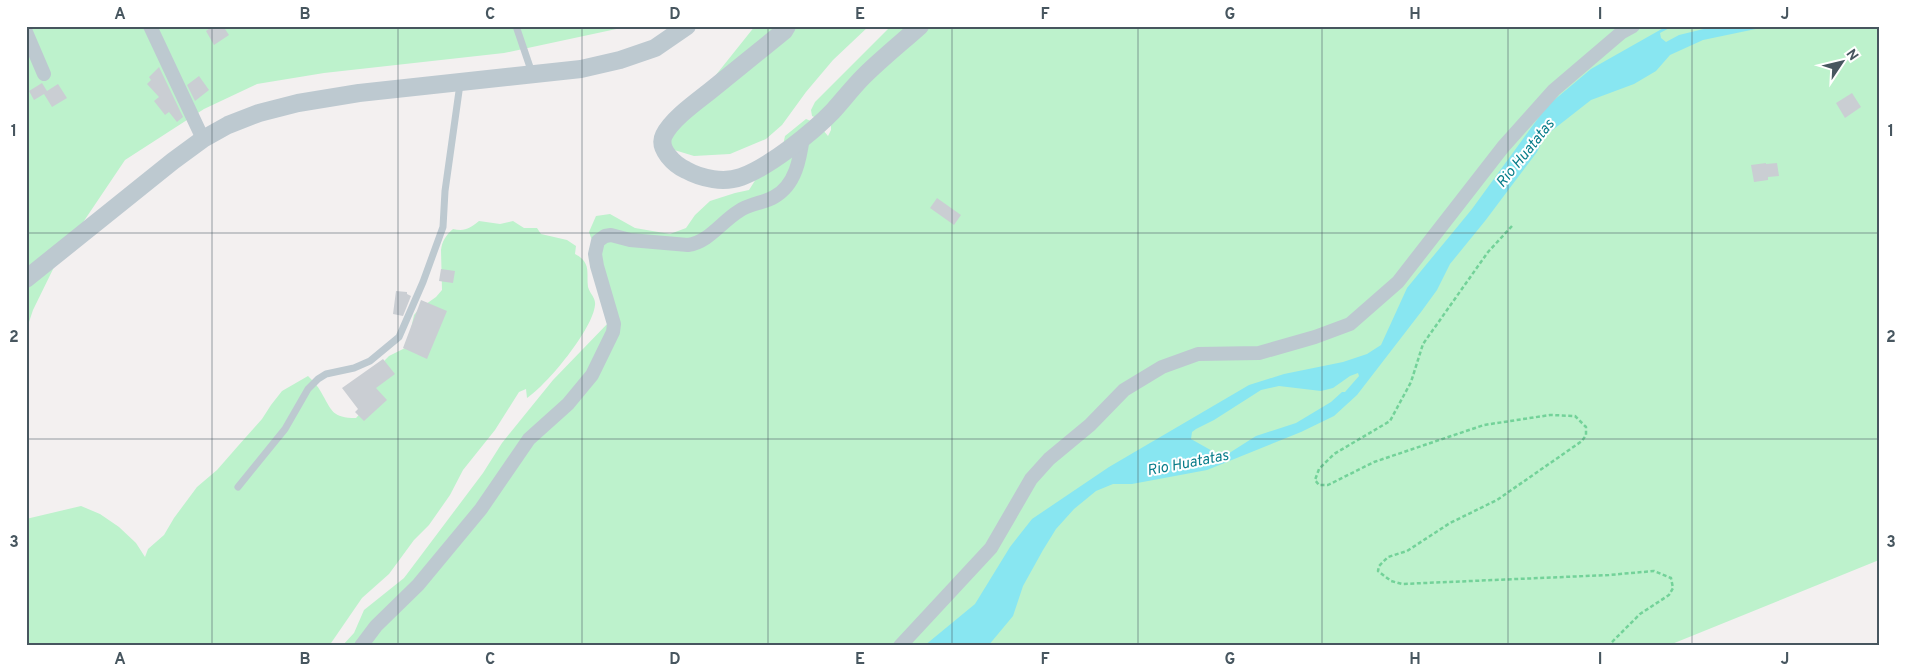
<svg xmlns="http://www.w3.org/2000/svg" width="1905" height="672" font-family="Overpass,sans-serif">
	<rect width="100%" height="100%" fill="#f3f0f0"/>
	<path fill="#bdf2cc" d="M26 26H624L621 28 504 53 324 73 257 84 204 109 125 160 57 261 33 310 26 331Z
		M755 26H869L833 60 806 92 782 125 766 139 730 154 694 156 671 149 668 135Z
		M891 26H1879V560L1667 646H342L354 633 364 610 404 578 483 473 502 443 553 380 610 321 593 243 589 232 596 216 610 214 635 228 670 234 686 228 695 215 710 201 735 193 749 190 756 179 782 150 785 136 806 119 818 124 828 136 831 130V125L812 116 811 110 815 102Z
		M479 221 500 224 513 221 524 228H537L541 234 567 240 576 246 575 254C592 263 586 273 588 287 590 294 596 298 595 305 593 329 547 385 527 398L526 389 519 392 495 430 463 470 450 495 429 525 414 540 389 574 362 598 329 646H26V519L81 506 100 514 119 527 136 543 145 557 148 549 164 535 174 518 197 487 217 470 238 446 262 419 271 405 282 391 308 376C313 381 318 386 321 392 332 411 332 418 356 418L365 408 377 368 389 356 407 347 414 315 419 309 436 297 442 290 441 250C442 241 446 235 453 229 465 232 470 228 479 221Z"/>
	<path fill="#88e6f1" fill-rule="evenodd" d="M1667 26H1673L1660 33 1661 38 1666 42 1679 35 1716 26H1770L1703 40 1670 55 1656 71 1634 84 1591 100 1545 136 1537 152 1485 221 1450 264 1437 290 1421 312 1357 395 1334 416 1301 432 1207 470 1132 484H1113L1096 491 1074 509 1056 529 1043 550 1023 586 1013 616 988 646H924L975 604 1010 547 1032 519 1109 467 1249 385 1284 374 1343 362 1367 354 1381 345 1407 288 1472 209 1547 106 1591 69ZM1358 373 1359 376 1345 392H1342L1331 402 1296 423 1256 436 1223 457 1191 439 1192 432 1196 429 1214 420 1261 390 1279 386 1321 391 1333 388 1350 376Z"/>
	<path fill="#caced3" d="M213 26H223L229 35 214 45 206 31Z
		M159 67 183 117 177 122 169 112 165 115 154 101 159 97 147 84 151 80 149 77Z
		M199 76 209 90 195 101 187 85Z
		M42 83 47 91 58 84 67 98 52 107 44 94 34 100 29 91Z
		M1852 93 1861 107 1845 118 1836 103Z
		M1766 163V164L1777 163 1779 176 1768 177V180L1754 182 1751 165Z
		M937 198 961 215 954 225 930 208Z
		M441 269 455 271 453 283 439 281Z
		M396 291 407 292V294L411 296 403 316 393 314Z
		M421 300 447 311 427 359 403 348Z
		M383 359 395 374 376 388 387 400 364 421 355 412 358 409 342 388Z"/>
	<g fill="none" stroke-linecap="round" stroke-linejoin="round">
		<path stroke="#73d299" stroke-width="2.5" stroke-dasharray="4 2.5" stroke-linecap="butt" d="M1512 226 1488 252 1423 344 1411 382 1390 421 1334 454 1319 469 1315 480 1319 485H1328L1374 462 1484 425 1550 415 1575 416 1586 427V435L1582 441 1497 500 1450 523 1407 551 1388 557 1379 566 1378 571 1391 581 1402 584 1609 575 1654 571 1671 578 1673 588 1669 595 1640 614 1608 646"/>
		<path stroke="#bdc9d0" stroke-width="7" d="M516 26 532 73
			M238 487 285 429 308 389 318 379 326 374 354 368 370 361 399 337 423 282 443 227 445 191 460 84"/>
		<path stroke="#bdc9d0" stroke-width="14" d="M150 26 203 139
			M26 32 44 74
			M361 646 376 626 418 585 481 509 529 439 568 404 592 375 613 332 614 324 597 266 595 254 598 241 605 236 611 235 630 240 688 245C709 242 721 222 739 211 749 204 763 203 774 197 796 185 800 158 803 137
			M900 646 991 548 1031 479 1049 459 1090 425 1124 390 1162 367 1198 354 1259 353 1315 337 1350 324 1398 282 1503 147 1554 90 1622 32 1633 26"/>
		<path stroke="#bdc9d0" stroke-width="18" d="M787 26 784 31C759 51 735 71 710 91 696 102 672 119 664 135 657 149 675 165 686 170 702 179 724 183 741 177 769 167 813 132 833 111 843 100 853 87 863 77 881 59 901 43 920 26
			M26 279 173 161 203 139 228 125 259 113 298 103 359 93 581 69 620 60 655 48 687 26"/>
	</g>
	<path fill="none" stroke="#47565f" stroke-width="1" stroke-opacity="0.55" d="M212 26V646M398 26V646M582 26V646M768 26V646M952 26V646M1138 26V646M1322 26V646M1508 26V646M1692 26V646M26 233H1879M26 439H1879"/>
	<g text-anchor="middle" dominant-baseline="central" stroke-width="4" stroke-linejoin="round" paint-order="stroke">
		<g font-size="15" font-style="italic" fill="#087d8a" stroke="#fff">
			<text transform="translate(1526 154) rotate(-51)">Rio Huatatas</text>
			<text transform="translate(1188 464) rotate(-11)">Rio Huatatas</text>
		</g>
	</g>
	<rect width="1905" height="672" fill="none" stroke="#ffffff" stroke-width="55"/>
	<g transform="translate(1842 62) rotate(55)" stroke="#ffffff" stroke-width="4" paint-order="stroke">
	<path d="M0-4L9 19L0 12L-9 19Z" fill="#47565f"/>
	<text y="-8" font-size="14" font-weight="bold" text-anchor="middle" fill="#47565f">N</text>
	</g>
	<rect x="28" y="28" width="1850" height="616" fill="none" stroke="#47565f" stroke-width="2"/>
	<g font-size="16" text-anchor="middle" font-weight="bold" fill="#47565f">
		<text x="120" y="19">A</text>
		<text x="305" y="19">B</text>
		<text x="490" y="19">C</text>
		<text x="675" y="19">D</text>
		<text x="860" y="19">E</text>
		<text x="1045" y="19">F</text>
		<text x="1230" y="19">G</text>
		<text x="1415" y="19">H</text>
		<text x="1600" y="19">I</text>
		<text x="1785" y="19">J</text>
		<text x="14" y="136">1</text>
		<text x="1891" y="136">1</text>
		<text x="14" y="342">2</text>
		<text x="1891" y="342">2</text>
		<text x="14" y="547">3</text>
		<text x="1891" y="547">3</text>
		<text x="120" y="664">A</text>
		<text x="305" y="664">B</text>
		<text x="490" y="664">C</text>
		<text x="675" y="664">D</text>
		<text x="860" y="664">E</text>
		<text x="1045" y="664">F</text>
		<text x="1230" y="664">G</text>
		<text x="1415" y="664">H</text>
		<text x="1600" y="664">I</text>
		<text x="1785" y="664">J</text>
	</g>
</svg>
